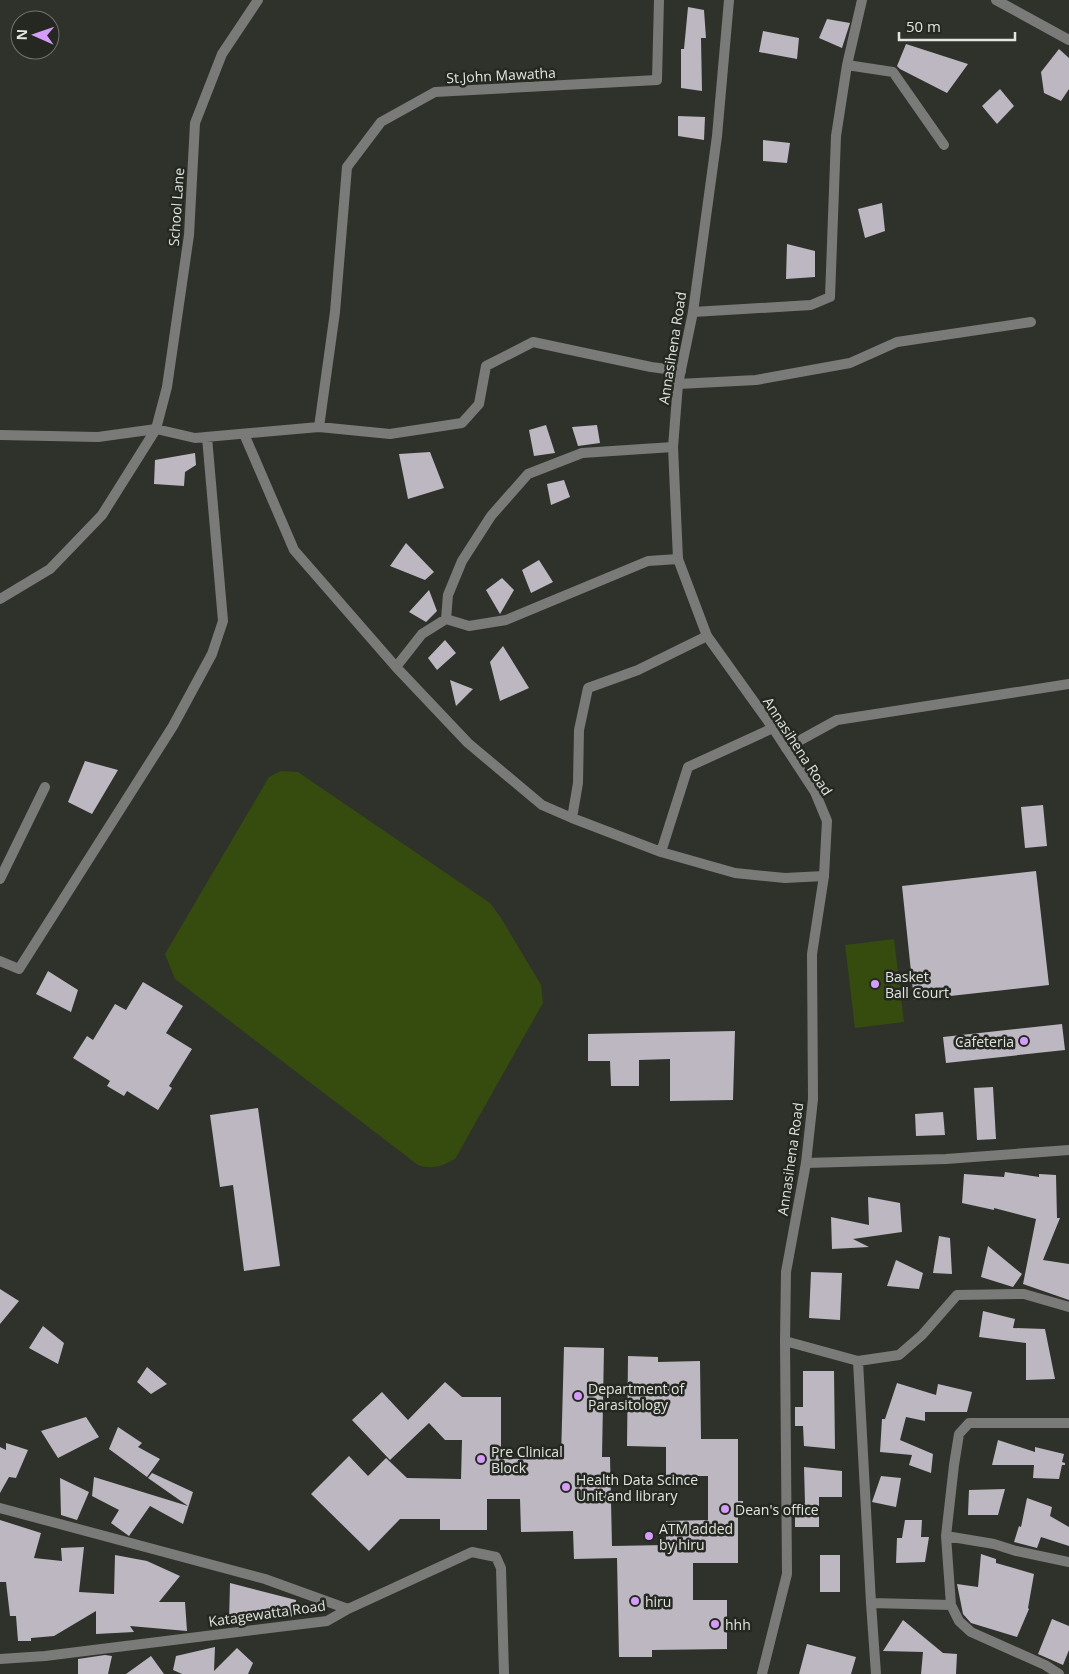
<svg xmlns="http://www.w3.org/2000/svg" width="1069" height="1674" font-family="'Open Sans',sans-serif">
	<rect width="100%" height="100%" fill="#2f322b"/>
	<path fill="#364b0e" d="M281 771 298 772 490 903 501 918 541 985 543 1003 455 1159C442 1166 432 1170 418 1165L175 979 165 954 269 777Z
		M894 939 904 1022 855 1028 845 945Z"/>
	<path fill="#bcb7c0" d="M688 7 704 10 706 38H701L702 91 681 88V49H684Z
		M827 19 850 23 842 48 819 38Z
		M763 31 799 38 797 59 759 52Z
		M906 44 968 64 947 93 900 69 897 66Z
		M1059 49 1069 58V89L1061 101 1044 93 1041 72Z
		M1000 89 1014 106 997 124 982 106Z
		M678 116 705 117 704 140 678 136Z
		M763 140 790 143 787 163 763 161Z
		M882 203 885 231 865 238 858 209Z
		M787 244 815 251V277L786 279Z
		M546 425 555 453 534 456 529 430Z
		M597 425 600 443 578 446 572 427Z
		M430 452 444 488 408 499 399 454Z
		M195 453 196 465 185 472 184 486 154 484 155 460Z
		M564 480 570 497 551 505 547 484Z
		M406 543 434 572 425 580 390 566Z
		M539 560 553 582 531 593 522 570Z
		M502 578 514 590 500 614 486 590Z
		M429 590 437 611 426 622 409 612Z
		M445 640 456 653 437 670 428 658Z
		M503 646 529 688 500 701 490 662Z
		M450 680 473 689 456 706Z
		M85 761 118 770 92 814 68 802Z
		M1043 805 1047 846 1025 848 1021 807Z
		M1036 871 1049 985 914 1000 902 886Z
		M48 971 78 990 71 1012 36 994Z
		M143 982 183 1006 166 1033 192 1049 169 1086 172 1088 158 1110 127 1091 124 1096 107 1086 110 1081 73 1058 87 1036 93 1040 115 1004 126 1010Z
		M1062 1024 1065 1050 946 1063 943 1037Z
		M735 1031 733 1100 670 1101V1059L639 1060V1086H611L610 1061H588V1034Z
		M993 1087 996 1139 977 1140 974 1088Z
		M258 1108 280 1266 244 1271 233 1185 220 1187 210 1115Z
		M943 1112 945 1135 916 1136 915 1114Z
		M1005 1172 1039 1177V1174L1056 1175 1057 1218H1060L1043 1260 1069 1264V1300L1023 1284 1036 1219 994 1208V1210L962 1203 964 1174 1004 1177Z
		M868 1197 900 1203 902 1232 853 1239 869 1247 832 1249 831 1217 869 1225Z
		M939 1236 950 1238 952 1274 933 1273Z
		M988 1246 1022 1274 1013 1287 981 1277Z
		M896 1260 923 1273 919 1289 887 1286Z
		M811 1272 842 1273 840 1320 809 1318Z
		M0 1289 19 1301 0 1324Z
		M983 1311 1015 1319 1013 1328 1045 1329 1055 1379 1026 1380V1343L979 1337Z
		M43 1326 64 1343 58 1364 29 1348Z
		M564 1347 604 1348 602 1457H610L612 1546 666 1545V1521L708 1520V1476H666V1447L627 1446 628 1356 658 1357V1362L700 1361 701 1439H738V1501H743V1517H738V1563H693V1600H727V1649L652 1650V1657H619L617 1558 574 1559 573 1531 521 1532 520 1499H487V1530H440V1519H400L369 1551 311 1494 349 1456 368 1476 386 1458 407 1478 461 1479 462 1440H445L429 1423 390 1460 352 1420 382 1392 408 1420 445 1382 462 1397H501V1459L561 1458Z
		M147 1367 167 1384 151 1394 137 1382Z
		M803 1371H834L835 1449 804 1446 803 1426H795V1407H803Z
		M897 1383 936 1395 938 1384 972 1392 967 1412H925V1421L906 1417 900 1440 933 1454 931 1473 909 1465 912 1455 880 1452 882 1419H885Z
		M86 1417 99 1437 58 1458 41 1431Z
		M118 1427 142 1443 138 1447 160 1459 147 1477 109 1449Z
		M998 1440 1035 1452V1447L1064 1454 1062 1462 1065 1463V1465H1062L1059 1479 1033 1478 1034 1465H992Z
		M6 1443 28 1450 16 1478 9 1477 0 1493V1447L6 1450Z
		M804 1467 842 1471V1497H819V1527H795V1503H805Z
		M152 1473 193 1492 183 1524 150 1506 129 1536 111 1523 119 1510 92 1496 94 1477 188 1506 148 1478Z
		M881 1476 901 1478 896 1507 872 1502Z
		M60 1478 89 1492 77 1520 61 1515Z
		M1005 1489 998 1515H968L969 1490Z
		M1027 1498 1052 1507 1050 1516 1069 1527V1546L1041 1537 1037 1548 1014 1542 1019 1526 1021 1527Z
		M0 1520 41 1533 34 1558 62 1561 61 1548 84 1547 79 1592 114 1594 115 1555 147 1561 180 1576 159 1602H185L187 1631 130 1626 134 1632 96 1634V1611L54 1636 31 1638V1641H18L16 1616H10L6 1582H0Z
		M905 1520H922L921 1537H929L925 1562 896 1563 897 1538H902Z
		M981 1554 996 1559V1563L1034 1574 1028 1608 1029 1609 1017 1637 971 1623 963 1614 957 1584 978 1587Z
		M820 1555H840V1592H820Z
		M230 1583 296 1600 295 1616 229 1622Z
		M1052 1619 1069 1626V1650L1063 1665 1038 1654Z
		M903 1620 943 1653 957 1654 956 1674H921L923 1652 883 1651Z
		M807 1644 856 1657 851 1674H799Z
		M215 1647 214 1671 237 1648 253 1663 248 1674H182L173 1670 176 1656Z
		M105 1655 112 1656 108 1674H78V1659Z
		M151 1656 164 1674H126Z"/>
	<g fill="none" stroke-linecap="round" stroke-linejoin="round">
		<path stroke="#7a7b78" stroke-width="10" d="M847 65 893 72 944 145
			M693 312 811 305 830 297 836 136 847 65 862 0
			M678 384 756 380 850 363 897 342 1031 322
			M319 427 335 312 347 167 381 122 435 92 657 80 659 0
			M244 434 294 550 396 667 468 743 542 805 572 818 661 852 735 873 785 878 824 876
			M0 435 98 437 156 429 195 438 319 427 390 434 462 423 479 404 486 366 533 342 651 367 681 371
			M0 599 50 569 102 515 156 429 167 387 189 235 195 123 222 54 258 0
			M446 619 448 595 462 561 491 516 528 474 582 453 673 447
			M396 667 422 634 446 619 469 626 506 620 648 561 678 559
			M786 748 837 720 1069 684
			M572 818 578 783 579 730 588 688 638 670 707 636
			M661 852 688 767 773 728
			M0 879 45 787
			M0 961 19 969 173 726 212 654 223 621 207 437
			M806 1163 946 1159 1069 1150
			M785 1341 858 1361 899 1355 922 1335 957 1295 1024 1294 1069 1307
			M858 1361 871 1603
			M0 1508 265 1579 348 1609
			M946 1536 994 1544 1016 1551 1069 1562
			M951 1605 959 1621 971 1632 1045 1665 1059 1674
			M0 1659 45 1656 327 1621 348 1609 472 1552 496 1557 501 1568 504 1674
			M876 1674 871 1603 951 1605 946 1536 954 1465 959 1434 969 1423H1069"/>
		<path stroke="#7a7b78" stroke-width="10" d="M729 0 717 136 693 312 678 384 673 447 678 559 707 636 773 728 815 792 827 821 824 876 812 954 813 1099 806 1163 786 1272 785 1341 787 1574 762 1674
			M996 0 1069 40"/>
	</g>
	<g fill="#d59cfb" stroke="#252821" stroke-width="2">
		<circle cx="875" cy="984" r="5"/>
		<circle cx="1024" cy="1041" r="5"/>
		<circle cx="578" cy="1396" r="5"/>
		<circle cx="481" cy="1459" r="5"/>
		<circle cx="566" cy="1487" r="5"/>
		<circle cx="725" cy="1509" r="5"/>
		<circle cx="649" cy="1536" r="5"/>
		<circle cx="635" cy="1601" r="5"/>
		<circle cx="715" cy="1624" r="5"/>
	</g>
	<g text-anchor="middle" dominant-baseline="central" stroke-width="5" stroke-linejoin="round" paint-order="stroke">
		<g font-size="14" fill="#e1e4df" stroke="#252821">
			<text transform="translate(501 75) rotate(-3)">St.John Mawatha</text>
			<text transform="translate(176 207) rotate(-86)">School Lane</text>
			<text transform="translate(672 348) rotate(-81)">Annasihena Road</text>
			<text transform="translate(798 746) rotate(57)">Annasihena Road</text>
			<text transform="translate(790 1159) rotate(-82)">Annasihena Road</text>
			<text transform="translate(267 1613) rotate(-8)">Katagewatta Road</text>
		</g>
		<g font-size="14" fill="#e1e4df" stroke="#252821" text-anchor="start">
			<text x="885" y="976">Basket<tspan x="885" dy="16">Ball Court</tspan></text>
			<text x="1014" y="1041" text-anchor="end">Cafeteria</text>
			<text x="588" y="1388">Department of<tspan x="588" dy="16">Parasitology</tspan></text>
			<text x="491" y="1451">Pre Clinical<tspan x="491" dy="16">Block</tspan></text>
			<text x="576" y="1479">Health Data Scince<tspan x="576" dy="16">Unit and library</tspan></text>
			<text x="735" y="1509">Dean's office</text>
			<text x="659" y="1528">ATM added<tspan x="659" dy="16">by hiru</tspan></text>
			<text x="645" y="1601">hiru</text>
			<text x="725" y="1624">hhh</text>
		</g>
	</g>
	<g transform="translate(35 35) rotate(272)"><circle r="24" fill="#252821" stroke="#70736d"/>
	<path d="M0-4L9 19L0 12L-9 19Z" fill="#d59cfb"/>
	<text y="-8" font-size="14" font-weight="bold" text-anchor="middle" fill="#e1e4df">N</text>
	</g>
	<path d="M899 32v8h116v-8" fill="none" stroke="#e1e4df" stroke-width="2.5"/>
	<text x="906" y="32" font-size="15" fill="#e1e4df" stroke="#252821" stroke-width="4" paint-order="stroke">50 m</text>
</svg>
